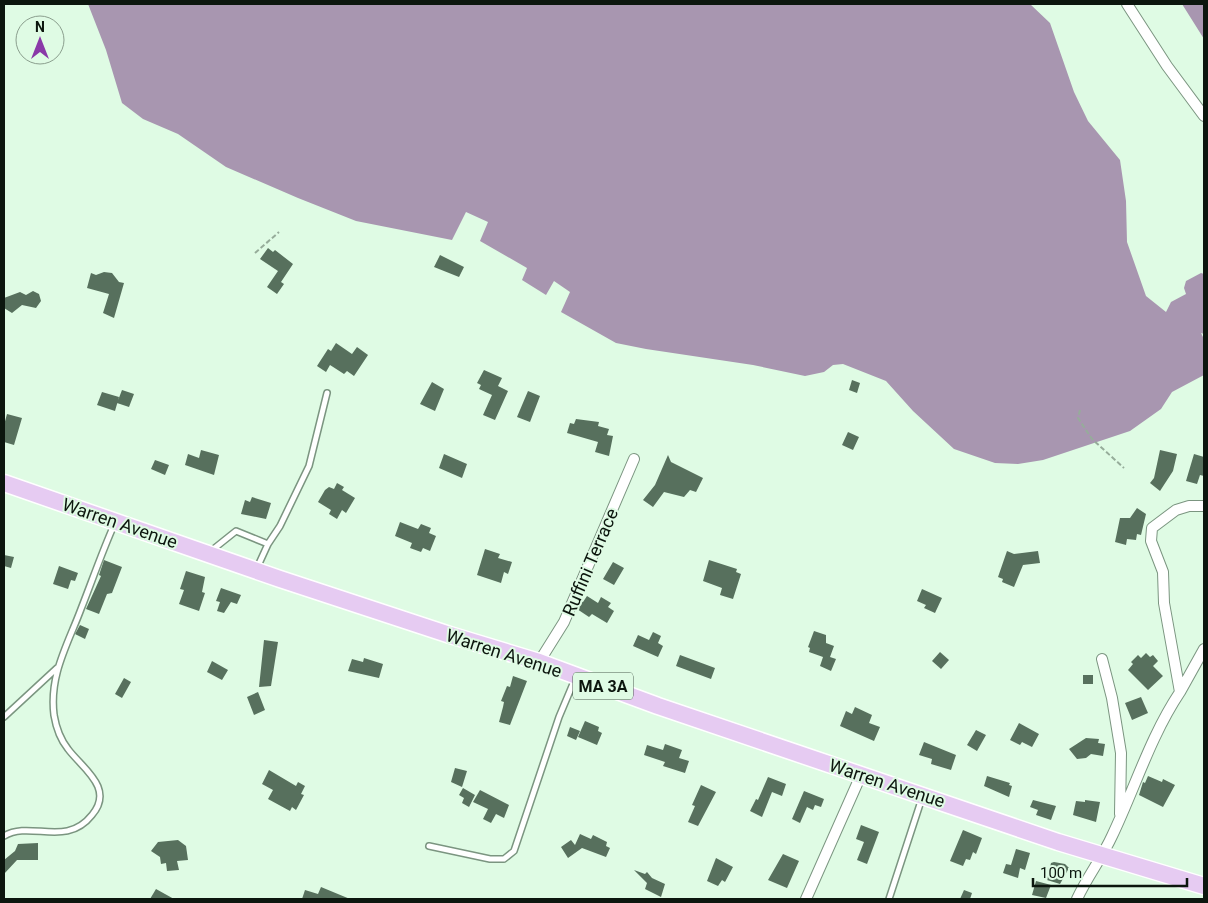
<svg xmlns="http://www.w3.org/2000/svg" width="1208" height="903" font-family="Roboto,sans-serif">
	<rect width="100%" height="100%" fill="#dffbe4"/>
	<path fill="#a896b0" d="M88 4H1030L1050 23 1074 92 1088 121 1120 160 1126 201 1127 242 1146 296 1166 312 1171 302 1186 294 1184 288 1186 281 1201 273 1204 274V334L1201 333 1204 339V375L1172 392 1161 409 1130 431 1043 460 1018 464 995 463 954 449 913 411 886 381 843 364 833 365 824 372 805 376 753 365 646 349 616 343 561 312 570 292 554 281 546 295 522 280 527 268 480 241 488 222 466 212 452 240 356 221 298 198 226 167 178 134 143 119 122 103 106 50Z
		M1182 4H1204V39Z"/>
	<path fill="#57705d" d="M268 248 273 252 275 250 293 264 281 282 284 284 277 294 267 287 278 271 260 259Z
		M440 255 464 267 459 277 434 267Z
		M104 272 112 273 119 282 124 283 114 318 103 313 109 294 87 288 91 273 96 275Z
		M33 291 39 294 41 301 36 308 22 305 12 313 4 308V298L20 292 26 295Z
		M336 343 352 354 357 347 368 355 354 376 347 371 344 374 330 365 326 372 317 366 328 349 331 351Z
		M484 370 502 378 498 386 508 391 495 420 483 415 492 395 479 389 481 385 477 383Z
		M852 380 860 383 857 393 849 390Z
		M432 382 444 389 435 411 420 404Z
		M122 390 134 394 129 407 117 403Z
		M528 391 540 396 530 422 517 417Z
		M102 392 119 397 115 411 97 405Z
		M7 414 22 418 14 445 4 442V425Z
		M576 419 599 422 598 426 609 429 607 435 613 436 609 456 595 452 598 442 567 433 570 423 574 424Z
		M848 432 859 437 853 450 842 445Z
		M201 450 219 455 214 475 185 465 188 454 199 458Z
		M1160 450 1177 454 1173 471 1160 491 1150 483 1154 478Z
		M444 454 467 464 462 478 439 468Z
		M1194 454 1204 457V476L1200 475 1197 484 1186 481Z
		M668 455 671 462 703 478 696 492 690 490 684 497 664 492 653 507 643 500 655 485Z
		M155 460 169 465 165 475 151 469Z
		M337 483 344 487 342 490 355 498 346 513 342 510 337 519 329 514 331 510 318 502 325 490 329 487 334 489Z
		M252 497 271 503 266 519 241 514 245 500 250 502Z
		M1137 508 1146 514 1141 535 1137 534 1136 540 1127 539 1126 545 1115 542 1120 518H1130Z
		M400 522 418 529 421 524 431 528 429 533 436 536 430 551 423 548 421 552 410 548 412 543 395 536Z
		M485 549 500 554 498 558 512 562 508 574 504 572 501 583 477 575Z
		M1007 551 1014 554 1038 551 1040 563 1023 565 1014 587 1002 582 1003 579 998 577Z
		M4 555 14 557 11 568 4 566Z
		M104 560 122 567 112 593 107 594 99 614 86 609 101 576 99 575Z
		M709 560 737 569 736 572 741 574 733 599 720 595 722 588 703 581Z
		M613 562 624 568 614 585 603 579Z
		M59 566 78 573 75 581 71 580 68 589 53 584Z
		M186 571 205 577 202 592 205 593 199 611 179 604 184 590 180 589Z
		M221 588 241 595 237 604 231 602 224 613 217 611 220 602 216 601Z
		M922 589 942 598 935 613 924 608 926 605 917 601Z
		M587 596 598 603 601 597 611 603 608 607 614 611 607 623 592 614 589 617 577 609 580 601 583 602Z
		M80 625 89 629 85 639 75 634Z
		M814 631 826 635V643L834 646 830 657 836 659 831 671 820 666 823 657 809 652 810 648 808 647Z
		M653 632 661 636 658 643 663 646 658 657 633 646 638 635 649 640Z
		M264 640 278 642 271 686 259 687Z
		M940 652 949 660 941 669 932 661Z
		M1146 653 1150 657 1153 655 1158 661 1153 666 1163 676 1148 690 1128 670 1133 664 1131 662 1138 655 1141 658Z
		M680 655 715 668 711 679 676 666Z
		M364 658 383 664 379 678 348 671 352 659 363 662Z
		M212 661 228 670 222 680 207 672Z
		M1083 675H1093V684H1083Z
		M513 676 527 681 510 725 499 722 503 707 504 702 501 701 507 686 510 687Z
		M124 678 131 682 122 698 115 694Z
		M258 692 265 710 254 715 247 697Z
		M1141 697 1148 713 1132 720 1125 703Z
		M855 707 872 715 869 723 880 727 874 741 840 726 846 711 852 714Z
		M585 721 599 727 598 731 602 733 597 745 578 737Z
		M1019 723 1039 734 1032 747 1022 742 1020 745 1010 740Z
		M570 727 580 731 576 740 567 736Z
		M976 730 986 735 977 751 967 745Z
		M1086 738 1099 739 1098 743 1105 744 1103 756 1091 754 1086 758 1077 759 1069 749Z
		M924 742 956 755 951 770 931 764 932 759 919 755Z
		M665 744 682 750 679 758 689 761 685 773 663 766 665 762 644 755 647 745 663 750Z
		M455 768 467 771 462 787 451 782Z
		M269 770 296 786 298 782 305 786 301 794 304 795 296 810 292 807 290 811 268 799 273 790 262 784Z
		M987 776 1010 783 1009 785 1012 786 1009 797 984 786Z
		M1148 776 1162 782 1163 779 1175 785 1163 807 1139 795 1143 782 1145 783Z
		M768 777 786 784 782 796 772 792 762 817 750 811 756 799 758 800Z
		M701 785 716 792 698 826 688 822 695 806 692 805Z
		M463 788 475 795 469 807 462 803 464 798 459 795Z
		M480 790 509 805 504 818 496 814 491 823 483 819 488 809 473 802Z
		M804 791 824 799 821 807 815 805 813 810 807 807 800 823 792 819Z
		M1033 800 1056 806 1051 820 1036 815 1038 810 1030 807Z
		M1085 800 1100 802 1096 822 1073 815 1076 801 1085 802Z
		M861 825 879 832 867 864 857 860 864 842 856 839Z
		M963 830 982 838 976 854 973 852 970 860 966 859 963 866 950 861Z
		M580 834 591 839 593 835 607 842 606 846 610 848 606 857 582 848 568 858 561 847 571 840 575 845Z
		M178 840 186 846 188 860 177 861 179 870 167 871 166 863 161 864 160 857 151 851 158 842Z
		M38 843V860H17L4 874V860L15 851 18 844Z
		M1016 849 1030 853 1025 870 1020 868 1018 878 1003 873 1006 864 1011 865Z
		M783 854 799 861 787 888 768 880Z
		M716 858 733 867 725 882 722 880 718 886 707 881Z
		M1054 862 1065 864 1069 868 1060 884 1047 880 1051 863Z
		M634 870 645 874 647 872 652 878 665 884 661 897 645 889 647 883Z
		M1036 881 1051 885 1046 898 1032 895Z
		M321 887 350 899H302L305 890 318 894Z
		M156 889 174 899H150Z
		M964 890 972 893 970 899H960Z"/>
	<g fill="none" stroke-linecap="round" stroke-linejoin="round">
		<defs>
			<path id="service" d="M268 544 280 526 309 466 327 393
				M211 551 236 531 268 544 257 568
				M4 717 57 668
				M4 836C31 820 66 848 92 815 115 788 82 768 68 749 60 739 56 727 54 715 49 675 68 644 81 609 92 581 102 552 114 525
				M429 846 490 859H504L514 851 559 717 575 679
				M889 899 922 798"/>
			<path id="minor" d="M1127 4 1167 66 1204 116
				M1204 506H1189L1176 510 1152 528 1151 541 1163 572 1164 603 1180 692 1204 649
				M1102 659 1112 698 1121 753 1120 814
				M539 662 564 622 634 459
				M806 899 861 775
				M1077 899C1087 877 1102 858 1112 836 1135 788 1150 737 1180 692"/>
			<path id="primary" d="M4 483 280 579 450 635 539 662 658 706 1058 842 1204 886"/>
		</defs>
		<use href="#service" stroke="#7b9580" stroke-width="8"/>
		<use href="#minor" stroke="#7b9580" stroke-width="12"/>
		<use href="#primary" stroke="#fff" stroke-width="19"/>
		<path stroke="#96ac9a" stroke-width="2" stroke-dasharray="5 2.5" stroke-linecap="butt" d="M255 253 279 232
			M1080 410 1078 418 1092 439 1124 468"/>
		<use href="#service" stroke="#fff" stroke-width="5"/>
		<use href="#minor" stroke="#fff" stroke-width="10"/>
		<use href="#primary" stroke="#e6cbf2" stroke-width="16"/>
	</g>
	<g text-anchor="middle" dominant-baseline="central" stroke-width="4" stroke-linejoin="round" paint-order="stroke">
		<rect fill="#dffbe4" stroke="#4b5b4e" stroke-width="1" x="573" y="672.5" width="60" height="27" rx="4"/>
		<g font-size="16" font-weight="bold" fill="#0c160e">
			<text x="603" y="686">MA 3A</text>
		</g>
		<g font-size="18" fill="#0c160e" stroke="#dffbe4">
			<text transform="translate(120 523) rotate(19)">Warren Avenue</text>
			<text transform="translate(590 562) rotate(-67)">Ruffini Terrace</text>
			<text transform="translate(504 653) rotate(18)">Warren Avenue</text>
			<text transform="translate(887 783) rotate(18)">Warren Avenue</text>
		</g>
	</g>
	<rect width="1208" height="903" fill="none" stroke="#0c160e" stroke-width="10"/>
	<g transform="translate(40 40)"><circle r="24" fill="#dffbe4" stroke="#8b9f8e"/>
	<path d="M0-4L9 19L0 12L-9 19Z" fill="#8a39a8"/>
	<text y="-8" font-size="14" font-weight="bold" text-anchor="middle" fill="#0c160e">N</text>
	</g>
	<path d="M1033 878v8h154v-8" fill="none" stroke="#0c160e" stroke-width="2.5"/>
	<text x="1040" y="878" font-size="15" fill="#0c160e" stroke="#dffbe4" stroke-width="4" paint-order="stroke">100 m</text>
</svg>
